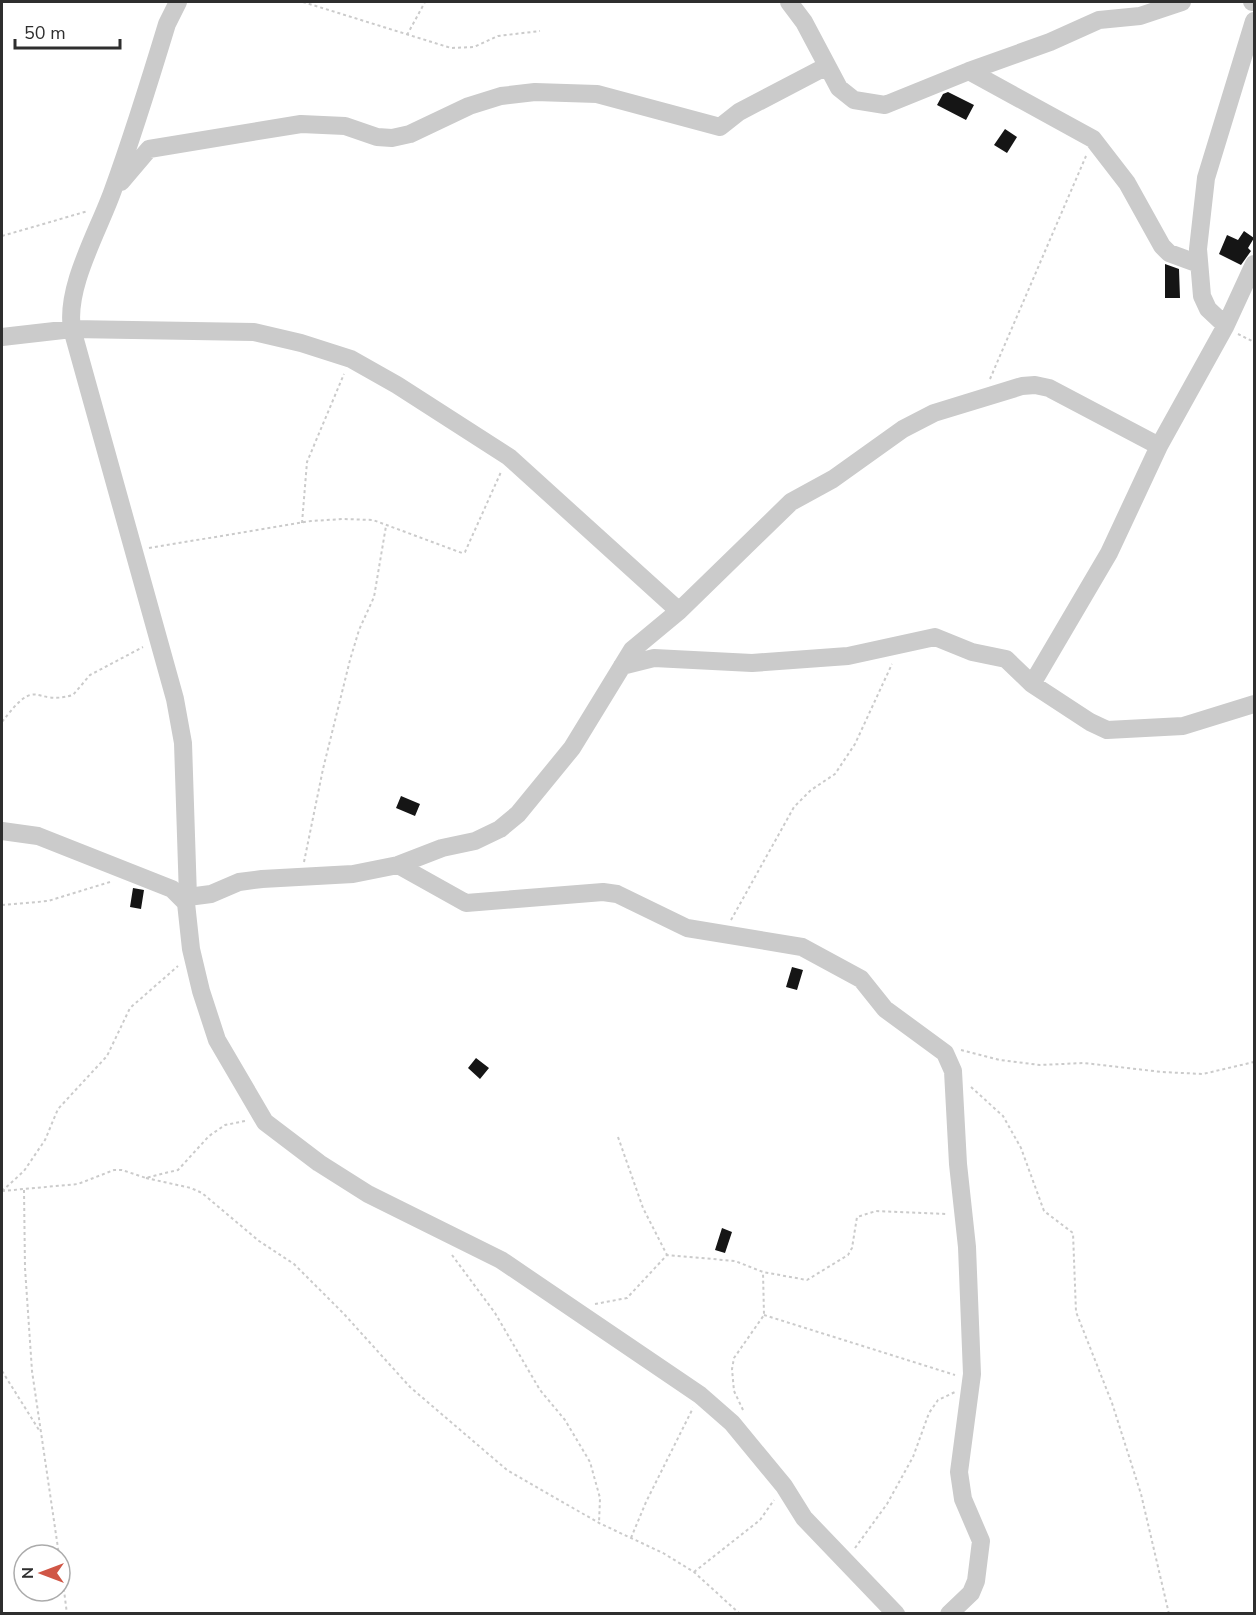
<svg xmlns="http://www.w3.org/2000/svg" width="1256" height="1615" font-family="'Nunito Sans',sans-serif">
	<rect width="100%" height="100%" fill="#fff"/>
	<path fill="#151515" d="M948 92 974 105 966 120 937 105 943 94Z
		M1005 129 1017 137 1007 153 994 145Z
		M1244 231 1254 238 1248 248 1251 251 1241 265 1219 254 1227 235 1238 240Z
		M1165 264 1179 269 1180 298H1165Z
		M401 796 420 804 415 816 396 808Z
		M133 888 144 890 141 909 130 907Z
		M792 967 803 970 797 990 786 987Z
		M476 1058 489 1068 480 1079 468 1068Z
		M722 1228 732 1232 725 1253 715 1250Z"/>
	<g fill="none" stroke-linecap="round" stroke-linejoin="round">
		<path stroke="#cbcbcb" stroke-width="2" stroke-dasharray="3 3" stroke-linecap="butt" d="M303 2 451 48 474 47 498 36 540 31
			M407 35 425 2
			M2 236 88 211
			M1238 334 1254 342
			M990 379 1086 156
			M302 523 307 462 344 374
			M149 548 311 521 343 519 373 520 462 553 465 552 501 472
			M2 722C39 673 32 707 73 695L90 675 143 647
			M304 862 323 769 350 660 359 630 374 597 386 526
			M2 905 48 901 110 882
			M731 920 794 807 811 790 835 774 855 744 892 664
			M961 1050 1000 1060 1040 1065 1084 1063 1162 1072 1203 1074 1254 1062
			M971 1087 1003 1116 1021 1148 1044 1211 1073 1233 1076 1312 1112 1403 1141 1494 1169 1614
			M618 1137 643 1208 667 1255
			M146 1178 191 1188 202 1193 259 1241 294 1264 344 1314 410 1387 507 1470 599 1523 663 1553 694 1572 740 1614
			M24 1190 25 1268 32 1371 59 1555
			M2 1191 24 1171 45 1140 58 1109 107 1056 130 1008 178 966
			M2 1191 78 1184 114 1170H122L146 1178 165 1173 178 1170 209 1136 225 1125 245 1121
			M452 1255 495 1313 540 1390 565 1420 590 1462 600 1498 599 1523
			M595 1304 627 1298 667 1255 735 1261 763 1272 807 1280 848 1255 852 1248 857 1217 876 1211 947 1214
			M764 1315 955 1375
			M2 1371 39 1430
			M743 1410 734 1391 732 1369 734 1358 764 1315 763 1272
			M631 1538 646 1502 693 1408
			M855 1548 887 1504 913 1457 929 1413 938 1400 955 1392
			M60 1559 67 1614
			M694 1572 760 1520 774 1500"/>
		<path stroke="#cbcbcb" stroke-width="18" d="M178 2 167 24C150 80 133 135 113 190 99 230 65 287 72 329L175 699 183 743 188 897 186 903
			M789 2 804 22 839 88 854 100 885 105 969 71 1050 42 1099 20 1140 16 1182 2
			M1252 2H1254
			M969 71 1093 139 1127 183 1162 246 1169 253 1199 264
			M121 182 149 149 301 124 345 126 377 137 392 138 410 134 469 106 501 96 535 92 597 94 720 127 739 112 827 66
			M1225 325 1208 309 1202 296 1198 249 1206 178 1254 21
			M2 337 72 329 254 332 301 343 351 359 397 385 509 457 679 611
			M622 666 654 658 752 663 848 656 935 637 972 652 1006 659 1032 684 1090 722 1107 730 1183 726 1254 704
			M1032 684 1109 553 1159 446 1225 327 1254 264
			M2 831 38 836 172 889 186 903 191 949 201 991 217 1040 265 1122 319 1163 368 1194 501 1260 700 1395 732 1423 784 1486 804 1518 896 1614
			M398 865 466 903 603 892 617 894 687 928 802 947 861 979 885 1009 945 1053 953 1071 958 1164 967 1247 972 1374 959 1472 963 1499 981 1541 976 1581 971 1593 949 1614
			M188 897 211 894 239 882 262 879 353 874 398 865 442 848 475 841 500 829 518 814 572 748 632 650 679 611 791 502 833 479 903 429 934 413 1022 386 1035 385 1049 388 1159 446"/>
	</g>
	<rect width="1256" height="1615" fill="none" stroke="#2e2e2e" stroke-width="6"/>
	<g transform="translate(42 1573) rotate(270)"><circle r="28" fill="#ffffff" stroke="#ababab" stroke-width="1.5"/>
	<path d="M0-4.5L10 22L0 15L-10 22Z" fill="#d05646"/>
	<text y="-9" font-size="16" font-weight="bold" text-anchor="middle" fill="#2e2e2e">N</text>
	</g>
	<path d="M15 39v9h105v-9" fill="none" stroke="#2e2e2e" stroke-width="3"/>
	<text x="24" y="39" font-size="18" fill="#2e2e2e" stroke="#ffffff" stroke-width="4.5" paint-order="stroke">50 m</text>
</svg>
